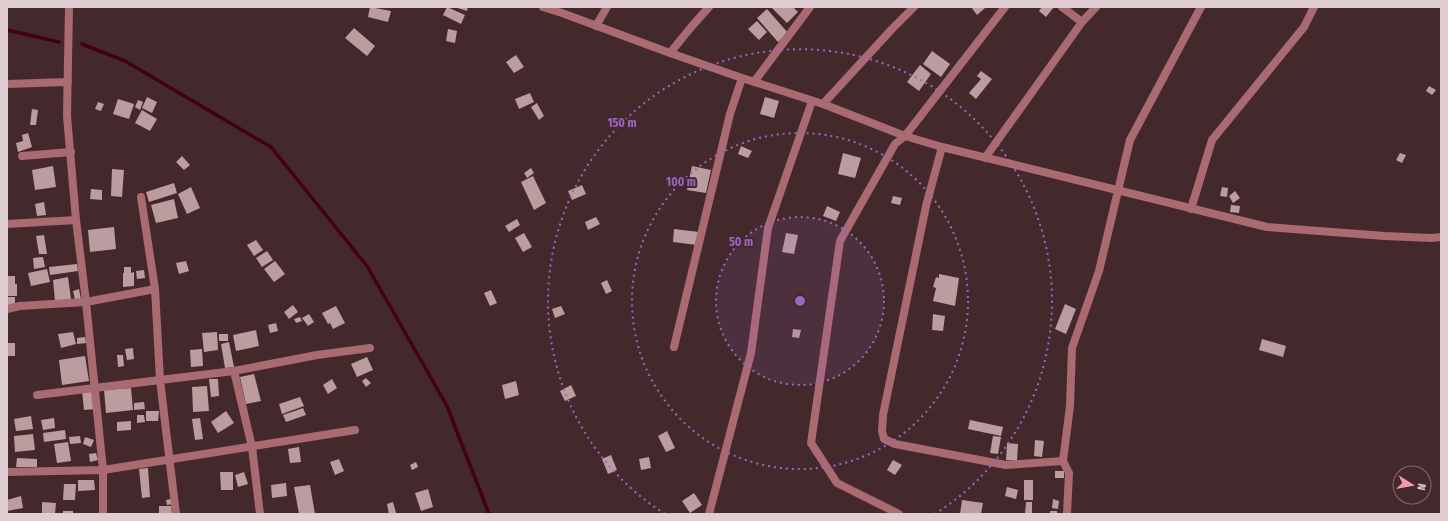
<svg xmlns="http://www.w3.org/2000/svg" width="1448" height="521" font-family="'Fira Sans Condensed',sans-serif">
	<rect width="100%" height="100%" fill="#43292c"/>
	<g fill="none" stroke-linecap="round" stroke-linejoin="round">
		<path stroke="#430013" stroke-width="3.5" d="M7 30 59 42
			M82 44 125 61 271 147 367 266 447 406 489 514"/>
	</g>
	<path fill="#bd9c9f" d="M370 7 391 11 388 22 368 17Z
		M447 7 465 15 461 24 443 15Z
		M454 7H468L467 11Z
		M773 7H793L798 12 787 23 772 8Z
		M971 7H984L985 8 977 15Z
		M1042 7H1054L1046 17 1039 11Z
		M767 9 788 33 778 42 757 18Z
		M757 21 767 32 759 40 748 29Z
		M354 28 375 46 367 56 345 38Z
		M448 29 457 31 455 43 446 41Z
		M932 51 950 64 941 77 923 64Z
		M516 55 524 67 514 73 506 62Z
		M920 65 931 74 919 91 907 82Z
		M981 71 992 79 976 99 969 93 981 79 977 76Z
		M1429 86 1436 90 1432 95 1426 91Z
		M530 93 534 102 519 109 515 99Z
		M147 97 157 102 152 113 142 108Z
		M765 97 779 101 774 118 760 114Z
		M118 99 134 104 129 119 113 114Z
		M138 100 143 102 140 110 135 107Z
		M98 102 104 104 101 111 95 109Z
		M537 103 544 116 539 120 531 107Z
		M32 109 38 110 36 125H30Z
		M142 110 157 119 150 131 135 123Z
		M28 133 32 147 18 152 16 143 23 141 22 135Z
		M741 146 752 151 748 158 738 154Z
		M843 153 861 158 855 178 838 174Z
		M1400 153 1406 155 1402 163 1396 160Z
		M182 156 190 165 184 170 176 162Z
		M53 166 56 187 35 190 32 170Z
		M692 166 711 170 706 193 687 190Z
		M531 168 534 173 527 178 524 173Z
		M112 169 124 170 122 197 111 196Z
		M533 176 546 203 534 210 521 182Z
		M174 183 177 193 149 202 146 192Z
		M582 185 586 194 572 200 568 191Z
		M191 187 200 208 187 214 178 194Z
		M1222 187 1228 188 1227 197 1220 196Z
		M91 189 102 190V200L90 199Z
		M1235 191 1240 198 1233 203 1229 196Z
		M893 196 902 198 900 205 891 203Z
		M174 199 178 218 156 223 151 205Z
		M44 202 46 215 37 216 35 204Z
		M1231 205 1240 206 1239 213 1230 212Z
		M827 206 840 212 836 221 823 216Z
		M596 217 600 224 588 230 585 222Z
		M517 219 520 225 509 232 505 226Z
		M114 227 116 249 90 252 88 230Z
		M674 229 699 232 697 245 673 242Z
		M524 233 532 247 523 252 515 238Z
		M786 233 798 235 794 254 782 252Z
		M44 235 47 254H39L36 236Z
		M256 240 263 250 254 256 247 245Z
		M267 251 273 260 262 267 256 258Z
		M43 257 45 267 34 269 33 258Z
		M186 261 189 271 179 274 176 263Z
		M275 261 285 274 274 282 264 269Z
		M77 264 78 271 50 275 49 267Z
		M124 267H131V273L134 272V286L123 287V273H124Z
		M47 269 50 282 31 286 28 273Z
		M144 270 145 278 137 279 136 271Z
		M939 274 959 278 955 306 933 301 936 288 933 287 936 277 939 278Z
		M8 276H15V284H17V296H7Z
		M68 277 71 299 55 301 53 280Z
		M607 280 612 291 606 294 601 283Z
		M79 289 81 299 75 300 73 291Z
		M491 290 497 303 490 306 484 293Z
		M7 297H15V306H7Z
		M1065 304 1076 309 1066 334 1055 329Z
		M293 305 298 312 289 319 284 312Z
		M336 306 345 323 333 329 330 323 328 324 322 313Z
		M561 306 565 314 555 318 552 309Z
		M309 314 314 322 308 326 302 318Z
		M933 314 945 316 943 331 932 330Z
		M300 317 302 321 296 323 294 319Z
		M276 323 278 331 270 333 268 325Z
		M793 329 801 330 799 338 792 337Z
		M256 330 259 346 236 351 233 335Z
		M73 332 76 344 61 348 58 334Z
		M217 332 218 350 204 352 202 333Z
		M219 334H228V341H219Z
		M85 337 86 343 77 344V338Z
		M1262 339 1286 346 1283 357 1259 350Z
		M229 342 234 367 225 368 221 344Z
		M7 343H15V356H7Z
		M133 348 134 359 127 360 125 349Z
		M202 349 203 366 191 367 190 350Z
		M117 355H123L124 366 118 367Z
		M85 356 89 381 62 385 59 360Z
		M367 357 373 370 357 377 351 364Z
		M254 374 261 401 246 404 240 377Z
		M366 378 371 383 366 387 362 381Z
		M209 379H218L219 396 211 397Z
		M332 379 337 388 328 394 323 385Z
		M516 381 519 395 505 399 502 385Z
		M571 385 576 396 565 401 560 391Z
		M207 386 209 411 193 412 192 387Z
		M131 388 133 410 106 413 104 390Z
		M94 389 96 409 84 410 82 391Z
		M300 397 304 406 282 414 279 404Z
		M144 402 145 409 134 410V403Z
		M303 408 306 415 286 422 283 415Z
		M146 411H159L158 421H146Z
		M226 411 234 423 218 433 211 422Z
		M137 415H144L145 422 137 423Z
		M31 416 33 429 16 431 14 419Z
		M54 418 55 428 43 430 41 420Z
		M200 418 203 439 195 440 192 419Z
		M970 420 1003 427 1001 436 968 429Z
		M131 421V430L117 431V422Z
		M65 430 66 439 44 442 43 433Z
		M667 431 675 448 666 452 658 436Z
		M33 434 35 450 15 452 14 436Z
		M80 436 81 443 70 444 69 437Z
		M993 436 1001 437 998 454 990 453Z
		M85 437 94 440 91 447 83 444Z
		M1035 440 1044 441 1042 457 1034 456Z
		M68 442 71 461 57 463 54 444Z
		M1007 443 1018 444 1017 461 1006 460Z
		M299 447 301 462 290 463 288 449Z
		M96 453 98 460 90 462 89 454Z
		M611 455 617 470 608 474 602 459Z
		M649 457 651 468 641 470 639 459Z
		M17 458 37 459V467H16Z
		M339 459 344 471 335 475 330 462Z
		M893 460 902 465 895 475 887 470Z
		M416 462 418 467 412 470 410 465Z
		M148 468 150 497 142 498 139 469Z
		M1055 471H1064V478H1055Z
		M220 472H233V490H221Z
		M244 472 248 484 238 487 235 475Z
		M78 480H94L95 490 78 491Z
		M1024 480H1033V500H1024Z
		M286 483 287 496 272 498 271 485Z
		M64 484H76L75 500H63Z
		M310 485 315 514H299L294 487Z
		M1007 487 1018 490 1016 499 1005 496Z
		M428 489 433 507 421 511 415 493Z
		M694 493 702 505 690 513 682 501Z
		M21 496 23 508 7 511V500Z
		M171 499 173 504 167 505 166 500Z
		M1053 499 1059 501 1058 509 1052 508Z
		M962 500 983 503 981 514H960Z
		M42 502 56 503 55 514H42Z
		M393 502 396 513 389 514 387 504Z
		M1026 502H1032V514H1025Z
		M159 506H171L172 514H159Z
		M63 511H73V514H63Z
		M1050 511H1057V514H1050Z"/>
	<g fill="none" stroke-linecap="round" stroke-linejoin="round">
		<path stroke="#aa6a72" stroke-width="8" d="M69 7 67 116 76 220 86 302 103 470V514
			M543 7 562 13 670 53 742 78 823 104 905 136 942 147 1267 227 1385 236 1431 238 1441 237
			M1062 7 1082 22
			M596 26 607 7
			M670 53 692 26 709 7
			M754 82 810 7
			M7 84 68 82
			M823 104 892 29 914 7
			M942 147 926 206 883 415 882 431 884 439 895 444 1006 465 1063 461
			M22 156 71 152
			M985 158 1082 22 1096 7
			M141 197 155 289 160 380 176 514
			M1191 209 1212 140 1304 27 1314 7
			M7 224 76 220
			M7 309 20 306 86 302 155 289
			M674 347 730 114 742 78
			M234 371 252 447 260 514
			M37 395 234 371 317 355 370 348
			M7 472 103 470 355 430
			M709 514 751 353 768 228 812 101
			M899 514 837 483 811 443 840 241 895 144 905 136 1005 7
			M1067 514 1069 473 1063 461 1070 406 1072 348 1099 271 1130 140 1201 7"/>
	</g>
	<circle cx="800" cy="301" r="84" fill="#9e65c5" fill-opacity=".12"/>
	<g fill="none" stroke="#9e65c5" stroke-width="2" stroke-dasharray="2 4">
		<circle cx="800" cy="301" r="84"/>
		<circle cx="800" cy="301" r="168"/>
		<path d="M665 514A252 252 0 1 1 935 514"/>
	</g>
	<circle cx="800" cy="301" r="6" fill="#9e65c5" stroke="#43292c" stroke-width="2"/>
	<g font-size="12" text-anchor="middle" font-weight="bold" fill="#9e65c5" stroke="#43292c" stroke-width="4" stroke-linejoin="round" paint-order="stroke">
		<text x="622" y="127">150 m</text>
		<text x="681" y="186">100 m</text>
		<text x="741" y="246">50 m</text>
	</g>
	<rect width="1448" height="521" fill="none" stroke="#e0ced0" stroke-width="16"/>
	<g transform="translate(1412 485) rotate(101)"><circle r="19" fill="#43292c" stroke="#826b6e"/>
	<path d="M0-3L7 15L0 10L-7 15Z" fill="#f49aa6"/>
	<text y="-6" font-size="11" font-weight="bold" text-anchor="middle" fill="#e0ced0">N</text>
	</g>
</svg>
